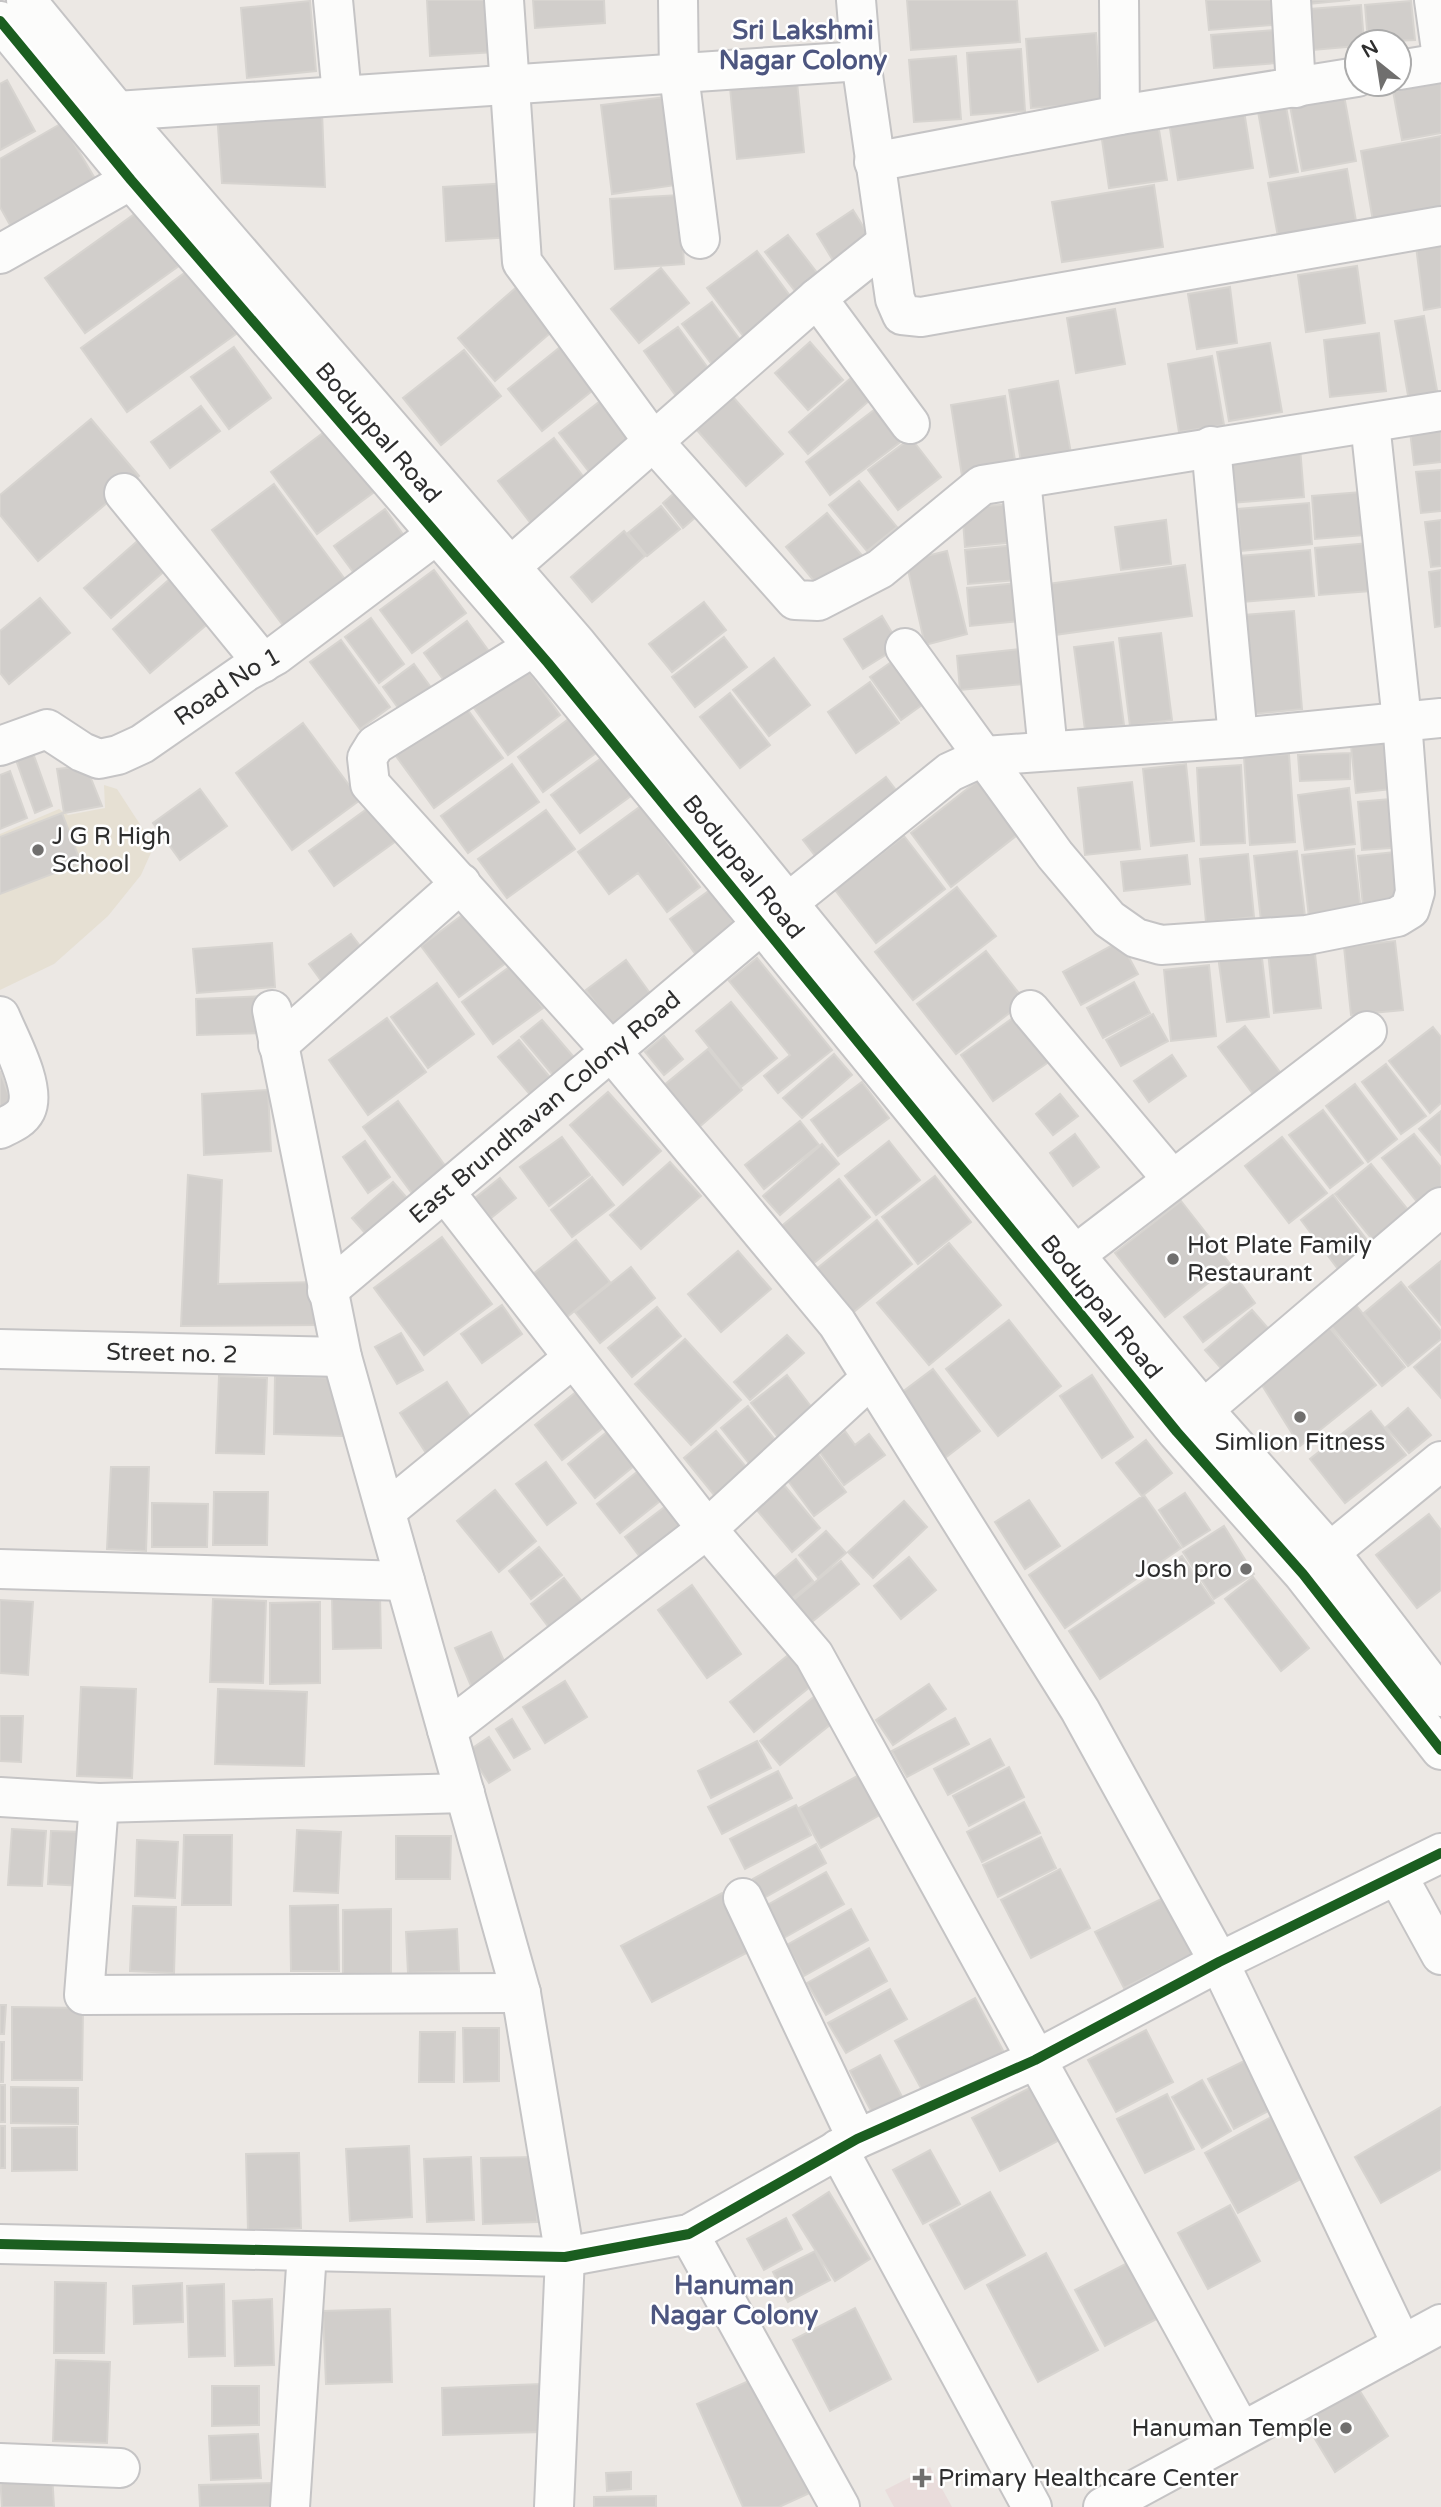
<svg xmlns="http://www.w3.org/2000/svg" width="1441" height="2507" font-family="'Varela Round',sans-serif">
	<rect width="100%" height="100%" fill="#ece8e4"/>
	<path fill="#e6e0d3" d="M104 785 117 789 154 846 141 875 108 916 54 964 0 990V834L59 809 68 815 105 808Z"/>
	<path fill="#e9dcdb" d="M930 2467 952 2507H894L885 2490Z"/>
	<path fill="#d1cecb" stroke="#d7d4d0" stroke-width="2" d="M427 0H492L495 52 430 56Z
		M533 0H604L605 23 535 28Z
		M907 0H1017L1020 42 911 50Z
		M1206 0H1271L1273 25 1209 30Z
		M1307 0H1350L1308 4Z
		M310 1 316 71 247 78 241 8Z
		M1411 1 1415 40 1368 42 1365 5Z
		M1361 5 1364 42H1357V46L1313 50 1310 9Z
		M1275 30 1277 63 1214 68 1211 35Z
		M1096 33 1101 103 1031 108 1026 39Z
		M1021 49 1025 111 971 115 967 53Z
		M956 56 961 119 914 122 909 60Z
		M7 80 35 131 0 150V84Z
		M797 82 804 152 737 159 730 88Z
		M1441 83V133L1402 140 1393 91Z
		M1343 90 1356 161 1302 171 1289 100Z
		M665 97 676 185 612 194 601 105Z
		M1285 101 1298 172 1270 177 1257 106Z
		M1244 111 1253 168 1178 180 1169 122Z
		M322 112 325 187 222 183 217 113Z
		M1157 117 1167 180 1109 188 1100 126Z
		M62 123 97 182 14 232 0 207V159Z
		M1441 136V209L1373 221 1361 151Z
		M1347 169 1357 227 1279 242 1268 183Z
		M510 183 513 237 446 241 443 187Z
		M1154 185 1163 247 1062 262 1052 202Z
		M680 195 684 264 615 269 610 199Z
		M143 208 183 263 85 333 45 278Z
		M853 210 874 244 837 267 817 234Z
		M788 235 825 283 802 300 765 252Z
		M1441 243V307L1424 310 1416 246Z
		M757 251 799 308 750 345 707 288Z
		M1357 266 1365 323 1306 332 1298 275Z
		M661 268 689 303 639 343 611 309Z
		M190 269 236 334 127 412 81 348Z
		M526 279 563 322 495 381 458 338Z
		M1230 287 1237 343 1197 349 1188 294Z
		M712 302 749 352 719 374 682 324Z
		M1115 309 1125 364 1076 373 1067 318Z
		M1424 316 1438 396 1409 401 1395 321Z
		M678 327 716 379 681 403 644 351Z
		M1379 333 1386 391 1330 397 1324 340Z
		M810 342 843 380 808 410 775 373Z
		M1270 343 1282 412 1229 421 1217 352Z
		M564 344 598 386 542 431 508 389Z
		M234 347 271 398 229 429 191 377Z
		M464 350 501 396 441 445 403 398Z
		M1212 356 1224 425 1179 432 1168 364Z
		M851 378 870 400 808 454 789 432Z
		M1058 381 1072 459 1022 468 1009 390Z
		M612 392 650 440 597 482 559 433Z
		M1005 396 1016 467 962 476 951 405Z
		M733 397 783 454 746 486 696 429Z
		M201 406 220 431 170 468 151 442Z
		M878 407 903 440 830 495 806 462Z
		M91 419 139 476 38 561 0 515V495Z
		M1441 420V462L1414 465 1409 423Z
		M331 427 377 490 317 534 271 472Z
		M554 438 592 488 536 530 498 481Z
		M911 438 941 477 898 510 868 470Z
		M1300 447 1304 497 1231 503 1227 453Z
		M1441 470V511L1421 513 1416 472Z
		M859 481 897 527 867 551 829 505Z
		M274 484 347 582 285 628 212 530Z
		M682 486 704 510 683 528 663 503Z
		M1374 491 1377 534 1315 539 1312 496Z
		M1309 503 1312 544 1241 551 1238 509Z
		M1012 504 1016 542 965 547 962 508Z
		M661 506 680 529 647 556 628 533Z
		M385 509 412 547 362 584 334 546Z
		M827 513 865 559 824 593 786 547Z
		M1166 520 1171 564 1121 570 1115 527Z
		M1441 520V566L1431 567 1425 522Z
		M150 530 176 561 111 618 84 588Z
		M624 531 645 556 592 602 571 577Z
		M1380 542 1384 590 1319 595 1315 548Z
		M1015 545 1018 580 968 584 965 550Z
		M1310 550 1314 596 1242 602 1239 556Z
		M947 551 967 634 925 645 906 561Z
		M1185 565 1192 616 1047 636 1040 585Z
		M434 570 466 613 412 653 380 610Z
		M1441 570V626L1435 627 1429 572Z
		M172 577 210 622 150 673 113 629Z
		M1018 583 1021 621 970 626 967 588Z
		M40 598 70 633 9 684 0 673V631Z
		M704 602 726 630 672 672 649 644Z
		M1294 611 1302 709 1252 714 1244 615Z
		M882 616 900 646 863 669 844 639Z
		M371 618 404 664 379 683 345 637Z
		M467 621 496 661 453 693 424 653Z
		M1161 633 1172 720 1130 726 1119 638Z
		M724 637 747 667 695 707 672 677Z
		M341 640 390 707 360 729 310 662Z
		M1113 642 1124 725 1085 730 1074 647Z
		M1020 649 1023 684 960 690 957 656Z
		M903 654 933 697 901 720 870 677Z
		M774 658 810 705 769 736 733 690Z
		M414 664 435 693 404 716 383 687Z
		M527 669 560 715 508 755 474 708Z
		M870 682 899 723 856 753 828 712Z
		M730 693 770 745 740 768 700 717Z
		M462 702 503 758 434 808 393 752Z
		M570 718 596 753 543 792 518 757Z
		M303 723 360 800 292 850 236 773Z
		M1394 741 1400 788 1356 793 1351 746Z
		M33 753 52 806 35 813 16 760Z
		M1350 753V779L1300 781 1298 755Z
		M607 754 635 793 580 833 551 795Z
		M1289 754 1295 842 1250 845 1244 757Z
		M512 764 539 802 468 853 441 816Z
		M1186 764 1194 841 1151 846 1143 769Z
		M1241 765 1245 843 1201 845 1197 768Z
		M86 766 102 806 64 813 57 769Z
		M10 771 27 818 0 829V775Z
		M886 777 906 803 823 866 803 840Z
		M980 779 1021 832 951 887 911 833Z
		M1132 782 1140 849 1085 855 1078 788Z
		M1349 788 1355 844 1305 850 1298 795Z
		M200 789 227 826 180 860 153 823Z
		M1401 798 1405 847 1362 850 1358 802Z
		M371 806 396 841 334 886 309 851Z
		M641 806 700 887 667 912 638 873 609 894 578 852Z
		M546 810 575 849 507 898 478 859Z
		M62 813 81 863 0 894V837Z
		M904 836 945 889 876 943 835 890Z
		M1354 849 1362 921 1310 927 1302 855Z
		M1297 851 1305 916 1261 921 1254 856Z
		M1404 851 1409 902 1363 906 1358 856Z
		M1248 854 1254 917 1206 922 1200 859Z
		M1187 855 1190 884 1124 891 1121 862Z
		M957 887 996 936 913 1000 875 952Z
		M710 890 739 930 699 959 670 919Z
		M468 911 506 963 459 997 421 946Z
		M351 934 370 959 328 990 309 964Z
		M1120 941 1138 974 1081 1005 1063 972Z
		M1395 941 1403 1010 1351 1015 1344 947Z
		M272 943 275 987 197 993 193 949Z
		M1314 945 1321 1008 1274 1013 1268 951Z
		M1261 950 1269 1017 1227 1022 1218 956Z
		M986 951 1025 1001 956 1054 917 1004Z
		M757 958 832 1050 778 1093 764 1076 790 1055 729 981Z
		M626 960 652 996 612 1025 586 990Z
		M512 965 543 1008 493 1044 462 1002Z
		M1209 965 1216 1036 1171 1041 1164 970Z
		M1134 982 1150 1013 1103 1038 1087 1008Z
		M437 983 474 1034 428 1068 391 1017Z
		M266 996V1033L197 1035 196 999Z
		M731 1002 777 1058 741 1087 696 1031Z
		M1153 1014 1168 1041 1121 1066 1106 1040Z
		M1017 1015 1050 1061 993 1101 961 1055Z
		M387 1018 426 1072 368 1115 329 1060Z
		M542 1020 578 1062 557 1080 521 1037Z
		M1245 1026 1283 1076 1256 1098 1218 1047Z
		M1433 1027 1441 1037V1103L1430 1113 1389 1061Z
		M664 1036 683 1059 664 1075 645 1052Z
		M519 1040 553 1081 533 1098 498 1057Z
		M708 1049 742 1090 698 1128 663 1086Z
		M834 1054 852 1075 802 1118 783 1098Z
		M1172 1055 1186 1076 1149 1102 1134 1081Z
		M1386 1064 1426 1116 1401 1134 1362 1082Z
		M0 1071 14 1110 0 1115Z
		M862 1082 889 1118 838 1156 811 1120Z
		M1355 1084 1397 1139 1368 1162 1326 1106Z
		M268 1090 271 1151 204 1155 202 1094Z
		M608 1092 661 1151 623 1185 570 1125Z
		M1060 1094 1078 1116 1053 1135 1036 1114Z
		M398 1101 449 1171 414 1196 363 1127Z
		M1323 1110 1363 1163 1330 1188 1289 1135Z
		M1441 1111V1155L1419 1129Z
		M800 1121 819 1145 764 1189 745 1165Z
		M1075 1134 1099 1167 1073 1186 1050 1153Z
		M1414 1134 1441 1167V1200L1426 1213 1382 1158Z
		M562 1137 590 1175 549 1206 520 1167Z
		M1282 1137 1327 1193 1289 1223 1245 1166Z
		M365 1141 390 1177 368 1193 343 1157Z
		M889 1141 920 1180 876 1215 845 1176Z
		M822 1144 839 1164 780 1215 763 1196Z
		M670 1162 701 1196 641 1249 610 1215Z
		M1371 1164 1413 1216 1377 1245 1335 1194Z
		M188 1175 222 1180 218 1284 322 1282V1325L181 1326Z
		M935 1176 971 1222 918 1264 882 1217Z
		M592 1177 614 1205 572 1237 551 1210Z
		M500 1178 516 1198 491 1218 475 1198Z
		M839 1179 870 1217 809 1267 778 1229Z
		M393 1182 413 1205 372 1241 352 1218Z
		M1333 1195 1370 1244 1338 1269 1301 1220Z
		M1181 1201 1231 1265 1165 1317 1115 1253Z
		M877 1220 912 1264 850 1315 814 1271Z
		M442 1237 492 1304 424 1355 374 1288Z
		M576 1240 610 1282 567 1317 533 1274Z
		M949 1243 1001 1305 929 1365 877 1303Z
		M738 1251 771 1289 721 1332 688 1294Z
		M1441 1261V1325L1409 1287Z
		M631 1267 655 1298 600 1343 575 1312Z
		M1237 1278 1255 1303 1203 1342 1184 1317Z
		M1401 1282 1441 1331V1339L1408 1366 1364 1313Z
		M502 1305 522 1334 482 1363 461 1334Z
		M1356 1305 1405 1367 1382 1386 1331 1326Z
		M657 1307 681 1336 632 1377 608 1348Z
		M1252 1310 1274 1335 1228 1376 1205 1350Z
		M1009 1320 1061 1386 998 1436 946 1369Z
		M1330 1328 1376 1385 1300 1446 1260 1382Z
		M401 1333 423 1370 397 1384 375 1347Z
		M787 1335 804 1353 750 1400 734 1382Z
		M685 1339 741 1400 691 1445 635 1384Z
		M1441 1344V1398L1414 1367Z
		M933 1369 980 1431 941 1461 893 1399Z
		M787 1375 819 1417 784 1445 751 1403Z
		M1092 1375 1133 1437 1102 1458 1060 1396Z
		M219 1376 267 1378 264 1454 216 1453Z
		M275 1376 343 1378 342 1436 274 1434Z
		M447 1382 476 1425 428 1456 400 1413Z
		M581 1388 609 1423 562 1460 535 1425Z
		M748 1406 780 1446 752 1467 721 1428Z
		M1408 1408 1431 1435 1409 1453 1386 1427Z
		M1371 1411 1406 1455 1345 1503 1310 1459Z
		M613 1427 641 1460 595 1498 568 1464Z
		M716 1431 752 1474 719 1501 684 1458Z
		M845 1431 855 1445 869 1434 885 1455 844 1485 819 1451Z
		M1146 1440 1172 1473 1142 1496 1116 1463Z
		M818 1454 846 1492 814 1516 786 1478Z
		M546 1462 576 1503 547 1525 516 1484Z
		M111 1467H149L146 1551 107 1549Z
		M642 1468 665 1497 620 1533 597 1504Z
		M784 1485 820 1528 792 1552 756 1509Z
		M495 1490 536 1541 499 1572 457 1521Z
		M214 1492H268L267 1545H213Z
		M1185 1493 1210 1530 1183 1547 1159 1510Z
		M1144 1495 1181 1548 1065 1628 1029 1575Z
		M1029 1500 1060 1546 1025 1569 995 1522Z
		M904 1501 927 1527 873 1578 848 1552Z
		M152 1503 208 1504 207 1547H152Z
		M670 1503 691 1532 646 1565 625 1537Z
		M1429 1514 1441 1530V1590L1417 1608 1376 1555Z
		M1224 1526 1254 1574 1214 1599 1183 1552Z
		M826 1531 846 1553 818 1578 799 1555Z
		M539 1547 562 1575 531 1599 509 1571Z
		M1182 1556 1214 1603 1100 1679 1069 1631Z
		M909 1557 936 1590 901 1619 874 1586Z
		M796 1559 813 1581 778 1610 760 1589Z
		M841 1561 859 1584 798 1633 780 1611Z
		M1253 1577 1309 1648 1281 1671 1225 1599Z
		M564 1578 591 1613 557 1638 531 1604Z
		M692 1585 741 1654 707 1678 658 1610Z
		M380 1595 381 1648 333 1649 332 1596Z
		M213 1599 266 1601 263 1683 210 1682Z
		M0 1600 33 1602 28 1675 0 1673Z
		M320 1602V1683L270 1684V1603Z
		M491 1632 508 1670 471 1686 455 1648Z
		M792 1652 816 1682 754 1732 730 1702Z
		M565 1681 587 1717 545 1743 523 1707Z
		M929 1684 946 1709 893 1745 876 1720Z
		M81 1687 136 1689 132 1778 77 1776Z
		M218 1689 307 1692 304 1766 215 1764Z
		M821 1691 841 1716 780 1765 760 1741Z
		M0 1716H23L21 1762 0 1761Z
		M955 1718 969 1744 907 1777 892 1751Z
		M512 1719 530 1749 514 1758 496 1729Z
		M489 1737 510 1770 489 1783 468 1751Z
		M990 1739 1004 1765 948 1795 934 1769Z
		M757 1741 771 1768 711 1798 698 1771Z
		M1009 1767 1024 1797 969 1826 953 1796Z
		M870 1769 892 1808 821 1848 799 1808Z
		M778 1771 792 1798 722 1834 708 1807Z
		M1024 1802 1040 1833 982 1862 967 1832Z
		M796 1805 811 1835 745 1869 730 1839Z
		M12 1829 46 1831 42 1886 8 1885Z
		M297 1830 341 1832 338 1893 294 1891Z
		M51 1831 85 1832 83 1886 48 1884Z
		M184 1835H232L231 1905H182Z
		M396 1836H451L450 1879H396Z
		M1041 1837 1056 1868 998 1897 983 1865Z
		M137 1840 178 1842 175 1898 135 1896Z
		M816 1844 826 1863 764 1898 753 1879Z
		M1060 1869 1090 1928 1031 1958 1001 1900Z
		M826 1872 844 1904 782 1939 764 1907Z
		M1175 1892 1203 1949 1124 1988 1095 1932Z
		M722 1893 752 1950 652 2002 621 1946Z
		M338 1905 339 1971H291L290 1906Z
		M133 1906 176 1907 174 1973 130 1971Z
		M391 1909V1973L343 1974V1910Z
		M851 1909 868 1940 804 1976 787 1945Z
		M457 1929 459 1971 408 1973 406 1932Z
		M869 1948 887 1981 826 2015 807 1983Z
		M890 1989 907 2019 846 2053 828 2023Z
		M975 1998 1006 2056 927 2099 895 2041Z
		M0 2005H6L4 2034H0Z
		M12 2007 83 2008 82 2080H12Z
		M463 2028H499V2081L464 2082Z
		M1146 2030 1173 2082 1116 2112 1088 2060Z
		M420 2032H455L454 2082H419Z
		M0 2042H4L3 2082H0Z
		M880 2055 908 2108 878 2124 850 2071Z
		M1244 2061 1270 2110 1234 2129 1208 2079Z
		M1202 2080 1231 2131 1202 2148 1172 2097Z
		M1041 2082 1069 2135 1000 2171 972 2118Z
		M0 2085H5V2122H0Z
		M11 2087 78 2088V2124L11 2123Z
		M1167 2094 1194 2149 1145 2173 1117 2119Z
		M1441 2107V2169L1381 2203 1355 2157Z
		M1275 2115 1308 2175 1238 2213 1205 2153Z
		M0 2126H5V2168H0Z
		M77 2127V2170L12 2171V2128Z
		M409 2146 412 2217 350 2221 346 2149Z
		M930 2150 960 2204 923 2224 893 2170Z
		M299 2153 301 2228 248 2230 246 2154Z
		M471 2157 474 2220 427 2222 424 2159Z
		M536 2157 537 2222 483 2224 481 2158Z
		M829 2192 870 2259 835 2281 793 2215Z
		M990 2192 1025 2255 965 2289 930 2225Z
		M1230 2205 1260 2261 1208 2289 1178 2233Z
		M786 2218 802 2249 764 2270 747 2239Z
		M815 2251 830 2280 788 2302 773 2272Z
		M1046 2253 1098 2350 1038 2382 987 2285Z
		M1137 2258 1166 2314 1105 2346 1075 2290Z
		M55 2282 106 2283 104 2353H54Z
		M182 2283 183 2322 134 2324 133 2286Z
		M224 2284 225 2356 189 2357 187 2286Z
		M272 2299 274 2365 235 2366 233 2301Z
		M855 2308 891 2379 830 2411 793 2340Z
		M390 2309 392 2382 326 2384 323 2311Z
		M56 2360 110 2362 107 2443 53 2441Z
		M762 2375 814 2491 779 2507H743L697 2404Z
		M542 2384V2432L443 2435 442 2388Z
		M212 2386H259V2425L212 2426Z
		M1358 2388 1388 2436 1335 2472 1303 2419Z
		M258 2434 261 2478 211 2480 209 2436Z
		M631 2472V2489L607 2491 606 2473Z
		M52 2473 54 2507H2L0 2475Z
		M275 2483V2507H200L199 2485Z
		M656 2496V2507H594V2497Z"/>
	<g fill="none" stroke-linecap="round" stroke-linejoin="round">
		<defs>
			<g id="minor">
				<path d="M26 0 117 111 577 644 1075 1255 1203 1409 1330 1552 1441 1697"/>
				<path d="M333 0 342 95"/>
				<path d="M504 0 522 262 653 441 795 600 818 601 880 569 982 485 1441 411"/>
				<path d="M678 0 679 75 700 239"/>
				<path d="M856 0 861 61 895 299 902 315 921 317 1441 226"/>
				<path d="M1119 0 1120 115"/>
				<path d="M1291 0 1296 88"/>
				<path d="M1434 0 1441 50"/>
				<path d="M0 21 131 180 548 663 1177 1432 1303 1574 1441 1750"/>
				<path d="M1399 70 1441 63"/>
				<path d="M117 111 861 61"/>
				<path d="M874 162 1120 115 1357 77"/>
				<path d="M0 254 131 180"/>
				<path d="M817 298 910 424"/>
				<path d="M1211 446 1238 738"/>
				<path d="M1021 479 1048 751"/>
				<path d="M124 493 263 663"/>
				<path d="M510 567 817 298 886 243"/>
				<path d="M533 647 375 745 367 758 370 784 612 1052 837 1323 1080 1710 1219 1962 1402 2345"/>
				<path d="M905 648 1055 855 1109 919 1136 938 1161 945 1307 935 1397 917 1410 909 1415 892 1402 721 1370 423"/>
				<path id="s1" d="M0 746 47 729 82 752 99 759 118 755 142 744 247 671 276 655 457 519"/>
				<path d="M789 902 950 772 985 756 1238 738 1441 718"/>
				<path d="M272 1010 342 1357 521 1993 565 2257 554 2507"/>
				<path d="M1030 1010 1172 1179"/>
				<path d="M0 1016C9 1038 37 1088 26 1110 21 1120 10 1124 0 1129"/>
				<path d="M278 1045 461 883"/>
				<path d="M445 1192 707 1529 814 1655 1241 2431"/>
				<path d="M1075 1255 1367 1031"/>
				<path id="s2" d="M327 1291 763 923"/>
				<path id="s3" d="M0 1349 342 1357"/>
				<path d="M1184 1426 1441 1207"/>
				<path d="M386 1511 573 1358"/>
				<path d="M1330 1552 1441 1461"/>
				<path d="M0 1569 405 1581"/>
				<path d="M447 1730 707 1529 871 1378"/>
				<path d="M0 1797 99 1803 465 1793"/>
				<path d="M99 1803 84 1995 521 1993"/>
				<path d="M1397 1875 1441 1955"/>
				<path d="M743 1898 857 2139"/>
				<path d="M838 2149 1032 2507"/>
				<path d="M689 2234 840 2507"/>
				<path d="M0 2244 565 2257 689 2234 857 2139 1035 2060 1219 1962 1441 1853"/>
				<path d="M0 2463 120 2468"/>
				<path d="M290 2507 307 2252"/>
				<path d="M1103 2507 1441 2324"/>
			</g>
		</defs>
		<use href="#minor" stroke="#c5c4c5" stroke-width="42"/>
		<use href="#minor" stroke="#fcfcfb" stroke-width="38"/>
		<defs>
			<path id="cycleway" d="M0 21 131 180 548 663 1177 1432 1303 1574 1441 1750
				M0 2244 565 2257 689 2234 857 2139 1035 2060 1219 1962 1441 1853"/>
		</defs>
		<use href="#cycleway" stroke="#fff" stroke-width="15"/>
		<use href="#cycleway" stroke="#1b5e20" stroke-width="10"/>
	</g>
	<g fill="#706f6e" stroke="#fff" stroke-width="2.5">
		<circle cx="38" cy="850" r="7"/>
		<circle cx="1173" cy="1259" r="7"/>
		<circle cx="1300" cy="1417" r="7"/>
		<circle cx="1246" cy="1569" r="7"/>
		<circle cx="1346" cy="2428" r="7"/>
		<path d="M918.5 2467.5h7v7h7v7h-7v7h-7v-7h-7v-7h7z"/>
	</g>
	<g text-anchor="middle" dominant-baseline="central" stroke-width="5" stroke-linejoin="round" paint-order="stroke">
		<g font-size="24" fill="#2e2e2e" stroke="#fff">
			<text transform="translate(378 433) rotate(49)">Boduppal Road</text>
			<text stroke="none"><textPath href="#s1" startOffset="259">Road No 1</textPath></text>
			<text transform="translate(743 867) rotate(51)">Boduppal Road</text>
			<text stroke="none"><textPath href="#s2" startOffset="285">East Brundhavan Colony Road</textPath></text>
			<text transform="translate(1101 1307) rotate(51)">Boduppal Road</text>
			<text stroke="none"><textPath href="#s3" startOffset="172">Street no. 2</textPath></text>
		</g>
		<g font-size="24" fill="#2e2e2e" stroke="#fff" text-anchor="start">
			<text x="52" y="836">J G R High<tspan x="52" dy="28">School</tspan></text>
			<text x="1187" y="1245">Hot Plate Family<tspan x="1187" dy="28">Restaurant</tspan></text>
			<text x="1300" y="1442" text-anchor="middle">Simlion Fitness</text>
			<text x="1232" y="1569" text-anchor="end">Josh pro</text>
			<text x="1332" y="2428" text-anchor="end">Hanuman Temple</text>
			<text x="938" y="2478">Primary Healthcare Center</text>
		</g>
		<g font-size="26" font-weight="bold" fill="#4d5680" stroke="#fff">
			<text x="803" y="30">Sri Lakshmi<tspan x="803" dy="30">Nagar Colony</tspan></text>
			<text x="734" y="2285">Hanuman<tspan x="734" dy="30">Nagar Colony</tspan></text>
		</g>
	</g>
	<g transform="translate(1378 63) rotate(330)"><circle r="33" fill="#ffffff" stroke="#ababab" stroke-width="2"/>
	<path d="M0-5L12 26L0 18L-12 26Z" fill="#706f6e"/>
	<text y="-10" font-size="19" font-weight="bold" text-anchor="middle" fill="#2e2e2e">N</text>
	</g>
</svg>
